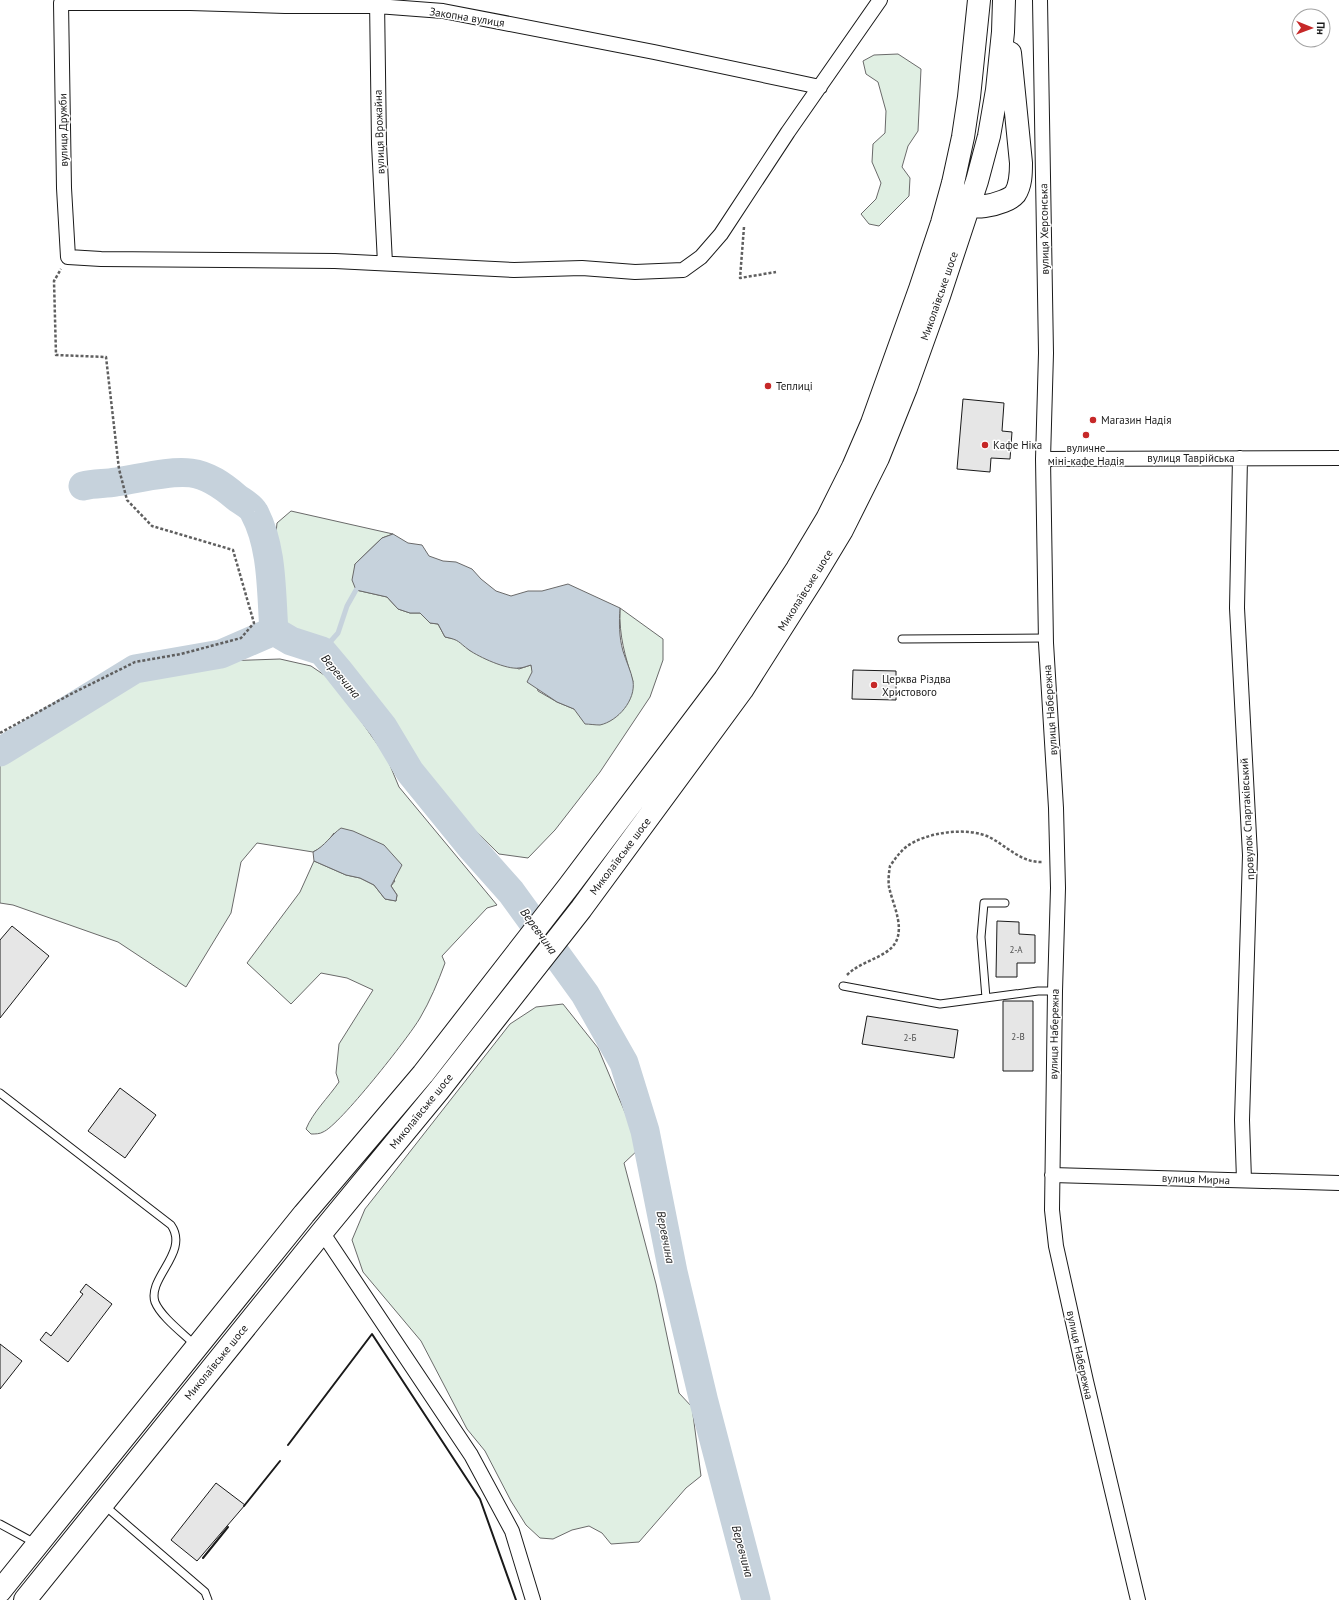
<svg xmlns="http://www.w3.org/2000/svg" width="1339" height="1600" font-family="'PT Sans',sans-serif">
	<rect width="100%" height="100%" fill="#fff"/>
	<path fill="#e0efe3" stroke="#6a6a6a" d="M898 54 921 69 918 131 908 146 902 167 910 178 909 196 879 226 869 224 861 214 876 199 881 183 872 162 873 144 885 133 886 111 878 82 866 74 863 61 874 55Z
		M291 511 393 534 382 538 355 564 356 590 387 597 398 609 410 613H420L430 623 438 624 445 637 459 640 469 650 519 669 531 665 538 691 557 702 574 709 633 682C625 654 619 638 620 608L663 639V660L650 697 600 772 555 830 528 858 499 854 435 791 360 679 340 655 321 642 302 641 288 633 282 623 274 553 277 523Z
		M280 659 311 666 333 681 387 758 399 787 497 905 487 908 442 956 445 963C438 982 430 1001 420 1018 409 1037 339 1126 323 1132 320 1134 315 1134 311 1134L306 1129C313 1112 328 1098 339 1082L336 1073 339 1044 373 990 347 978 321 973 291 1004 247 963 300 892 314 861 346 875 360 878 374 885 385 899 396 901 397 895 391 886 395 881 334 833 324 846 313 852 257 843 241 862 231 913 186 987 118 942 13 905 0 903V746L98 687 223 661Z
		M563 1004 598 1048 640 1148 624 1163 656 1284 679 1393 692 1407 701 1476 686 1488 639 1542 611 1544 602 1533 589 1526 572 1530 553 1539 540 1538 526 1525 511 1501 485 1451 467 1429 421 1341 363 1272 352 1240 365 1209 510 1024 536 1007Z"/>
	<path fill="#c6d2dc" stroke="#6a6a6a" d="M393 534 408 543 422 545 429 556 443 561 456 562 472 569 481 579 496 591 511 596 528 591H542L568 584 620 608C619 622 619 637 623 651 626 661 631 671 633 681 636 700 618 721 600 725 595 725 589 724 585 724L574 709 557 702 527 682 532 672 531 665C527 666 523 668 519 668 507 670 479 657 469 650 458 642 460 640 445 637L438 624 430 623 420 613H410L398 609 387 597 356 590 352 580 355 564 382 538Z
		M341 828 353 831 384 845 402 865 391 886 397 895 396 901 385 899 374 885 360 878 346 875 314 861 313 852C325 846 331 835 341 828Z"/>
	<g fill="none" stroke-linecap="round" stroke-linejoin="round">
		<path stroke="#c6d2dc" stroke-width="5" d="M322 651 338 633 347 606 356 590"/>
		<path stroke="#c6d2dc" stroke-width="29" d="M83 486C94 483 105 484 116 482 138 479 169 470 191 473 208 475 223 486 236 497 241 501 251 506 254 512 273 547 271 593 274 631
			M0 752 135 669 221 654 274 631 291 641 322 651 338 670 383 727 410 772 471 847 511 892 585 994 624 1063 645 1131 673 1272 704 1402 756 1600"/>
	</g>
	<path fill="#e6e6e6" stroke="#1a1a1a" d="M963 399 1004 403 1002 431 1012 432 1010 459 991 458 990 472 957 469Z
		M853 670 896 671V700L852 699Z
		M997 921 1019 922V934L1035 935V963H1017V977H996Z
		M12 926 49 956 0 1018V940Z
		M1003 1001H1033V1071H1003Z
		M867 1016 958 1030 954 1058 862 1044Z
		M120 1088 156 1115 125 1158 88 1131Z
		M86 1284 112 1304 68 1362 40 1340 46 1332 51 1336 83 1294 80 1292Z
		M0 1344 22 1361 0 1389Z
		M216 1483 245 1505 197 1561 171 1540Z"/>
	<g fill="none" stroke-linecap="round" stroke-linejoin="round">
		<defs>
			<path id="service" d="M902 639 1046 638
				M843 986 940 1004 1038 991H1055
				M986 998 981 937 984 903H1005
				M0 1093 171 1225C190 1252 147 1278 155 1302 161 1317 184 1334 195 1345
				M104 1505 205 1592 208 1600
				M0 1524 35 1543"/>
			<path id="minor" d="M377 0 379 144 385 263
				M1040 0 1046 353 1043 459 1046 643 1056 808 1058 888 1055 991 1052 1210 1056 1246 1086 1381 1138 1600
				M820 87 654 52 443 11 377 6H285L190 3H61L64 188 68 257 101 259 335 261 514 270 582 268 635 272 683 270 701 257 721 234 788 132 880 0
				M1240 458 1237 608 1250 855 1242 1120 1244 1180
				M1043 459 1339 458
				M1052 1175 1339 1183
				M322 1232 471 1455 512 1531 533 1600"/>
			<path id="primary" d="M961 195C960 216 1007 204 1015 194 1021 185 1021 173 1021 163L1010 53
				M0 1591 304 1214 423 1074 569 886 725 679 797 569 827 519 853 467 872 423 920 289 942 223 953 183 963 137 969 97 979 0
				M25 1600 322 1232 439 1090 581 909 742 690 813 578 842 530 878 458 906 388 939 296 977 181 989 136 997 90 1003 32 1004 0"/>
		</defs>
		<use href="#service" stroke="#1a1a1a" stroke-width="9"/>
		<use href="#minor" stroke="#1a1a1a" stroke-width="16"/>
		<use href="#primary" stroke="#1a1a1a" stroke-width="24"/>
		<path stroke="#5f5f5f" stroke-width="2.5" stroke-dasharray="3 2" stroke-linecap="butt" d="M744 227 740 278 776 272
			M0 733 69 695 135 662 181 654 241 638 254 623 233 550 152 526 127 500 119 469 106 357 56 355 54 281 61 269
			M847 975C859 963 876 960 889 950 909 934 893 906 889 887 888 880 889 872 890 866 895 859 899 853 906 847 926 832 969 826 991 838 1009 848 1022 863 1043 862"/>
		<use href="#service" stroke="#fff" stroke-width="7"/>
		<use href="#minor" stroke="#fff" stroke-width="14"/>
		<use href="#primary" stroke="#fff" stroke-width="22"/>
		<path stroke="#1a1a1a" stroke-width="2" d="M288 1445 372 1334 480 1499 516 1600
			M244 1506 280 1461
			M203 1558 228 1527"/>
	</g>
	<g fill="#c62828" stroke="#fff" stroke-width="1.5">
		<circle cx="768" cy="386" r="4"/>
		<circle cx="1093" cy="420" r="4"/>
		<circle cx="1086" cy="435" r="4"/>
		<circle cx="985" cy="445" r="4"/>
		<circle cx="874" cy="685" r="4"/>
	</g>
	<g text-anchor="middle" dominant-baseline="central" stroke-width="3" stroke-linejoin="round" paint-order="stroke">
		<g font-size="9" fill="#4d4d4d">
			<text x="1016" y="949">2-А</text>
			<text x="1018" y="1036">2-В</text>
			<text x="910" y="1037">2-Б</text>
		</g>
		<g font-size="11" fill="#1a1a1a" stroke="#fff">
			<text transform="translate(467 17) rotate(9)">Закопна вулиця</text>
			<text transform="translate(63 130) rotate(-91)">вулиця Дружби</text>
			<text transform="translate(379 132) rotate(-92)">вулиця Врожайна</text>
			<text transform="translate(1044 229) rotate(-91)">вулиця Херсонська</text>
			<text transform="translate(939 296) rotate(-71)">Миколаївське шосе</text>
			<text x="1191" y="458">вулиця Таврійська</text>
			<text transform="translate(805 590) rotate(-58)">Миколаївське шосе</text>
			<text transform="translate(1050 710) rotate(-94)">вулиця Набережна</text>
			<text transform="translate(1247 819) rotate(-93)">провулок Спартаківський</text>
			<text transform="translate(620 856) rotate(-53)">Миколаївське шосе</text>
			<text transform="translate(1054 1034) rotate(-89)">вулиця Набережна</text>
			<text transform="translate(421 1111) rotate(-51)">Миколаївське шосе</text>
			<text transform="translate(1196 1179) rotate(2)">вулиця Мирна</text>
			<text transform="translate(1080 1355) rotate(78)">вулиця Набережна</text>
			<text transform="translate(216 1362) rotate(-51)">Миколаївське шосе</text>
		</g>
		<g font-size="11" fill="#1a1a1a" stroke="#fff" text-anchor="start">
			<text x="776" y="386">Теплиці</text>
			<text x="1101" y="420">Магазин Надія</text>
			<text x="993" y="445">Кафе Ніка</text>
			<text x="1086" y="448" text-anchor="middle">вуличне<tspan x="1086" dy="13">міні-кафе Надія</tspan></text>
			<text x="882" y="679">Церква Різдва<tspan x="882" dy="13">Христового</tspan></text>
		</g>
		<g font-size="12" font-style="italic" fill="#1a1a1a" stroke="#fff">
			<text transform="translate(341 676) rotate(50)">Веревчина</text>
			<text transform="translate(539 931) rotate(54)">Веревчина</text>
			<text transform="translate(666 1237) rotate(79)">Веревчина</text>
			<text transform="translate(743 1551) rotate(75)">Веревчина</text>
		</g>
	</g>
	<g transform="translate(1311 28) rotate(91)"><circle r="19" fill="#ffffff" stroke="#a3a3a3"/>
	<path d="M0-3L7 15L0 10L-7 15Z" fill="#c62828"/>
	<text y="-6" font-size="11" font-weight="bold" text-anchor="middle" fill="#1a1a1a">Пн</text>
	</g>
</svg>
